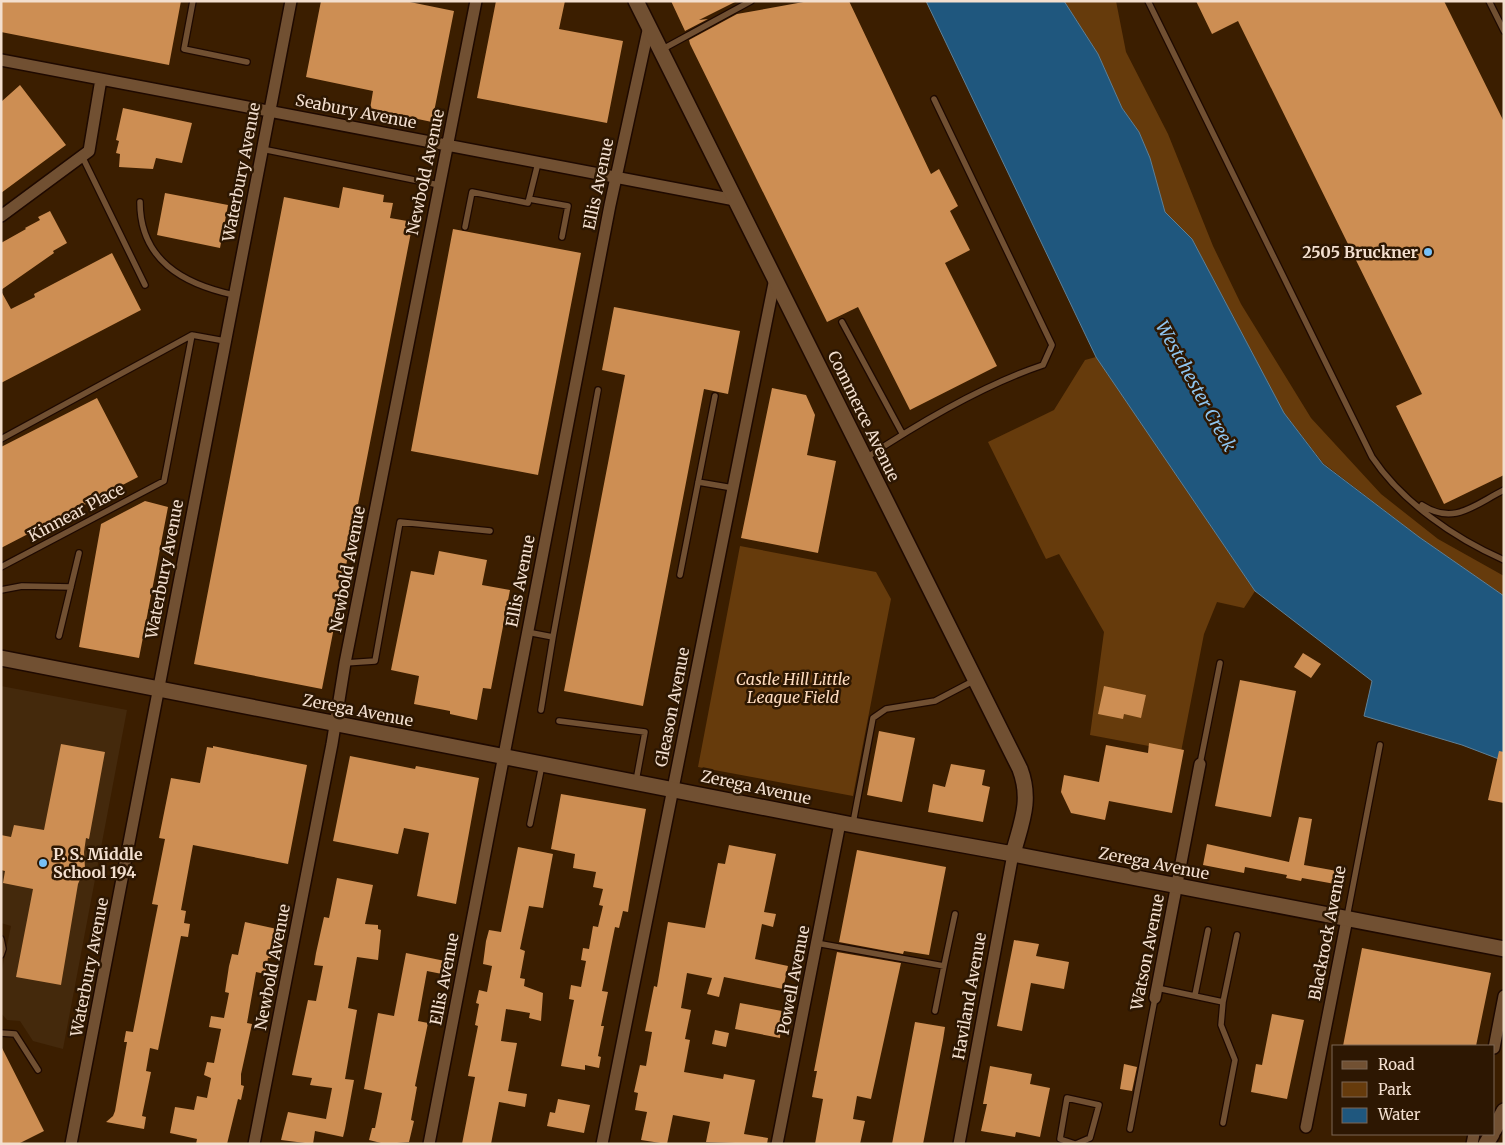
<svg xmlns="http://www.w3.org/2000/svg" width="1505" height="1145" font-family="Merriweather,serif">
	<rect width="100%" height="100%" fill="#3b1e00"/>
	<path fill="#44290c" d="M1 686 127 710 63 1049 33 1041 20 1021 7 1020 1 1013V974L11 926 1 923Z"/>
	<path fill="#663b0c" d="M1064 1H1116L1126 52 1168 134 1213 246 1241 304 1311 418 1381 494 1438 539 1504 576V596L1419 537 1323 463 1284 413 1192 239 1165 212 1150 158 1139 132 1122 108 1098 54Z
		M1096 357 1255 591 1244 608 1217 602 1204 634 1181 752 1090 735 1104 632 1059 554 1046 559 988 442 1054 410 1085 360Z
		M740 546 876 572 891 599 853 796 698 767Z"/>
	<path fill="#1f577e" stroke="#5f8096" d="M926 1H1064L1098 54 1122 108 1139 132 1150 158 1165 212 1192 239 1284 413 1323 464 1419 537 1504 596V761L1462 745 1364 716 1372 681 1255 591 1096 357Z"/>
	<path fill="#cd8e53" d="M1 1H181L169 65 1 32Z
		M321 1H405L454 11 432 122 370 109 373 91 306 77Z
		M496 1H565L559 29 623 41 607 123 477 98Z
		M671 1H737L699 20 708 19 685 31Z
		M809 1H849L931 174 939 169 958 206 950 211 970 250 945 263 997 366 910 410 858 307 827 322 690 44 689 40 737 14Z
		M1196 1H1444L1504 122V475L1444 504 1396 406 1422 394 1238 21 1212 34Z
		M20 85 66 145 1 193V102Z
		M123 108 192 123 182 163 156 158 153 169 119 167 120 154 116 153 119 141 116 140Z
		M343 187 384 195 383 202 393 203 390 218 413 222 322 689 194 664 284 197 339 208Z
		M165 193 228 205 220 248 157 235Z
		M50 211 67 243 53 251 54 253 1 290V243L26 229 25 228 40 220 38 217Z
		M453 229 581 253 538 475 411 451Z
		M112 253 141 310 1 383V291L11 309 35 297 34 294Z
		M614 307 740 331 728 394 704 389 643 706 564 691 625 375 602 370Z
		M772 388 806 395 815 415 807 455 836 461 818 553 741 538Z
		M97 398 138 477 1 548V447Z
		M145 501 168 507 139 658 79 647 101 524Z
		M439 551 487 560 482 585 510 590 491 689 483 688 477 720 450 714V711L414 704 419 676 391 670 411 571 434 575Z
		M1303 653 1321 664 1311 678 1294 667Z
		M1240 680 1296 691 1271 817 1215 806Z
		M1104 686 1146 695 1141 718 1124 714 1123 719 1098 714Z
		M879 731 915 738 902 802 867 795Z
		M1149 743 1184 750 1172 813 1109 801 1105 820 1071 813 1061 792 1064 775 1099 782 1106 745 1148 753Z
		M61 744 105 752 89 839 86 838 84 852 85 868 78 884 61 985 16 977 33 889 3 883 5 871 1 870V835L11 837 14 825 44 830Z
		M213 746 307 765 288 864 193 845 181 910 186 911 184 923 190 924 188 937 181 936 158 1050 150 1048 146 1071 151 1072 142 1116 146 1117 144 1129 106 1122 113 1116 115 1111 127 1042H124L126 1031 133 1032 153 930 158 905 152 904 165 839 159 838 171 778 200 783 207 747 213 748Z
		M1499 751 1504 752V803L1488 800Z
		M350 756 415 769 416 766 479 778 456 904 417 896 429 833 404 828 398 854 333 841Z
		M951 764 985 770 982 785 990 787 983 822 928 812 933 784 945 787Z
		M561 794 646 809 629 905 628 912 623 911 619 928 615 927 602 991 608 992 601 1026H604L598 1056 601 1057 599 1068 585 1065V1070L561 1066 574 1000 569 999 571 985 581 987 586 961 581 960 583 948 589 949 593 926 598 927 603 906 599 905 603 889 593 887 596 872 573 868 575 854 551 849Z
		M1299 817 1312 819 1304 865 1337 871 1335 884 1302 878 1301 881 1286 878 1287 875 1245 867 1244 873 1203 865 1207 844 1289 862Z
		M729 845 776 854 764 912 776 914 773 927 762 924 755 959 788 966 783 989 724 977 719 997 707 994 712 978 687 973 681 1008 691 1010 685 1039 690 1040 684 1072 723 1079 724 1074 755 1080 744 1134 768 1138 767 1144 706 1142 710 1122 673 1115 667 1144 641 1140 647 1112 635 1110 638 1093 634 1092 640 1065 646 1066 652 1032 645 1031 654 986 657 987 668 922 705 928 718 863 725 864Z
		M518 847 553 854 543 908 529 906 520 949 525 951 520 978 525 979 524 986 543 993 541 1021 529 1018 530 1013 506 1009 501 1041 517 1043 508 1091 527 1094 525 1107 499 1102 491 1144H462L475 1077 468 1076 478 1026 475 1025 479 1004 476 1003 479 990 487 992 492 966 483 964 486 941 489 930 501 932Z
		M857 850 946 867 929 955 904 951 903 954 839 942Z
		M337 878 373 885 365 924 378 925V929L381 930 378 960 357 957 348 1008 357 1010 345 1079 354 1080 345 1129 343 1137 315 1131 313 1144 281 1140 288 1112 326 1119 332 1088 310 1085 312 1078 292 1075 308 1000 316 1001 323 966 314 965 316 953 324 917 329 918Z
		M245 922 277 929 271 958H268L265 974 256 972 247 1023 252 1024 241 1074V1085L244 1086 241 1100 238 1099 227 1144H196L197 1139 170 1133 175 1107 194 1110 197 1096 207 1098 211 1078 204 1075 207 1062 214 1063 221 1029 209 1027 211 1016 224 1018 229 993 225 992 229 966 232 954 238 955Z
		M1014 940 1039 944 1036 956 1069 962 1064 989 1031 983 1022 1031 997 1026Z
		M1362 948 1491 973 1476 1046H1343Z
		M837 952 901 963 871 1099 857 1096 853 1119 865 1121 860 1144H815L823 1099 812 1097 817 1071H814Z
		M406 953 445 961 442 974 427 971 423 993 418 1021 428 1023 415 1086 417 1087 411 1120 414 1121 409 1142 385 1144 369 1140 372 1128H375L382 1093 364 1089 378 1013 394 1016Z
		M740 1003 782 1011 780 1038 735 1029Z
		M1272 1014 1304 1020 1287 1099 1251 1092 1256 1064 1262 1065Z
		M915 1022 945 1027 943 1040 923 1144H892Z
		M715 1030 729 1033 726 1047 712 1044Z
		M1 1046 44 1131 18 1144H1Z
		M1124 1064 1137 1067 1132 1091 1120 1089Z
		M990 1066 1032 1074 1030 1084 1050 1088 1040 1137 1016 1132 1015 1137 981 1131 987 1104H983Z
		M558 1099 590 1105 584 1133 547 1126 550 1112 555 1113Z"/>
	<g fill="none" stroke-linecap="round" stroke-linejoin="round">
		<defs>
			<path id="service" d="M193 1 184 49 247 62
				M1148 1 1372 457C1402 502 1454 538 1504 560
				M1489 1 1504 31
				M661 50 751 1
				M262 149 439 185
				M82 156 145 285
				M529 199 568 206 562 237
				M140 202C140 260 183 284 234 295
				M465 227 472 192 528 203 538 163
				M842 322 902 433
				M1 439 192 335 225 341
				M866 458C919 423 983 385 1043 365L1052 345 934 99
				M698 482 733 488
				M1422 505C1454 526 1474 505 1504 490
				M1 567 164 481 192 335
				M680 575 715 396
				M1 590 22 586 71 587
				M527 632 553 637 541 710
				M59 636 79 553
				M553 637 598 390
				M345 663 375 661 400 522 490 531
				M559 721 645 732 636 781
				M1200 764 1220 663
				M853 823 873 718 886 709 935 701 975 680
				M530 824 542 765
				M1347 917 1380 745
				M1 939 3 949 1 955
				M816 943 944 966 955 914
				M1157 988 1223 1002 1221 1025 1235 1060 1223 1123
				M1195 995 1208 930
				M1223 1002 1237 935
				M935 1011 944 966
				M1 1033 15 1034 38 1070
				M1130 1129 1155 998
				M1075 1144 1060 1139 1067 1098 1099 1105 1090 1138 1076 1144"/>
			<path id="minor" d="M1 60 735 200
				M1 216 89 151 101 79
				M1155 998 1200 764
				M1494 1048 1504 996
				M1306 1127 1347 919
				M71 1144 291 1
				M254 1144 332 744 345 663 476 1
				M429 1144 610 205 649 26
				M602 1144 775 278
				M777 1144 840 823
				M959 1144 1013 854
				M1472 1144 1474 1134"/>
			<path id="secondary" d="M636 1 1020 769C1032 801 1021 823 1013 854
				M1 658 853 825 1013 854 1504 949
				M1494 1130 1504 1111
				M1486 1144 1492 1134"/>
		</defs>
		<use href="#service" stroke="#1e0900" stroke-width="8"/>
		<use href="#minor" stroke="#1e0900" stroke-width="14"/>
		<use href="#secondary" stroke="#1e0900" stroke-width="18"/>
		<use href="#service" stroke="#715032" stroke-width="5.5"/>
		<use href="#minor" stroke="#715032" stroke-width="11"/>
		<use href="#secondary" stroke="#715032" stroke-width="15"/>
	</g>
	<g fill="#76c0f7" stroke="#2d1702" stroke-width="2">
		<circle cx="1428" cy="252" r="5"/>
		<circle cx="43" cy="863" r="5"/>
	</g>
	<g text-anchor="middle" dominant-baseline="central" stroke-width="5" stroke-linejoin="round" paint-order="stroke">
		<g font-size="16" fill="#f3dfcf" stroke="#2d1702">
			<text transform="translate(356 111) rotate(11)">Seabury Avenue</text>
			<text transform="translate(241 172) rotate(-79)">Waterbury Avenue</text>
			<text transform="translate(425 172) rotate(-78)">Newbold Avenue</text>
			<text transform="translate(598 184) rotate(-78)">Ellis Avenue</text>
			<text transform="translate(864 416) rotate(64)">Commerce Avenue</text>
			<text transform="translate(76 512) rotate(-28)">Kinnear Place</text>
			<text transform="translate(164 569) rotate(-79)">Waterbury Avenue</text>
			<text transform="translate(347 569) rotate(-79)">Newbold Avenue</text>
			<text transform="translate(520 581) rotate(-79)">Ellis Avenue</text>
			<text transform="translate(672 707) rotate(-79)">Gleason Avenue</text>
			<text transform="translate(358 710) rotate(11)">Zerega Avenue</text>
			<text transform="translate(756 787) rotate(12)">Zerega Avenue</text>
			<text transform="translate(1154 863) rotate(11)">Zerega Avenue</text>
			<text transform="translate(1327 933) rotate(-79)">Blackrock Avenue</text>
			<text transform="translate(1147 952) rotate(-79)">Watson Avenue</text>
			<text transform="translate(89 967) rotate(-79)">Waterbury Avenue</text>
			<text transform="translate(272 967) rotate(-79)">Newbold Avenue</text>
			<text transform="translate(444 979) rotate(-79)">Ellis Avenue</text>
			<text transform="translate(793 980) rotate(-79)">Powell Avenue</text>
			<text transform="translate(969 996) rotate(-80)">Haviland Avenue</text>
		</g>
		<g font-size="16" font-weight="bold" fill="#f3dfcf" stroke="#2d1702" text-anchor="end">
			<text x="1418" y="252">2505 Bruckner</text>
			<text x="53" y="854" text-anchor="start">P. S. Middle<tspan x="53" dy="18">School 194</tspan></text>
		</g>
		<g font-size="16" font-style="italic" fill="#ffdcbf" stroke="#2d1702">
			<text x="793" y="679">Castle Hill Little<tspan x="793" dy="18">League Field</tspan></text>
		</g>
		<g font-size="18" font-style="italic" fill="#8fc5f0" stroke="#2d1702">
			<text transform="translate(1196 386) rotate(61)">Westchester Creek</text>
		</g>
	</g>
	<rect width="1505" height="1145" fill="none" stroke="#f3dfcf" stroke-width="5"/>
	<rect x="1332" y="1045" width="162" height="90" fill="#2d1702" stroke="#7c6754"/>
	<rect x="1342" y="1061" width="25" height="8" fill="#715032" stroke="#7c6754"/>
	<text x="1378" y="1070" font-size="15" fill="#f3dfcf">Road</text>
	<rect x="1342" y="1082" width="25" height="15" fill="#663b0c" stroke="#7c6754"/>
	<text x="1378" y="1095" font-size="15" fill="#f3dfcf">Park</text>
	<rect x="1342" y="1108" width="25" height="15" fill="#1f577e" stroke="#7c6754"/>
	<text x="1378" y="1120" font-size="15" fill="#f3dfcf">Water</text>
</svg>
